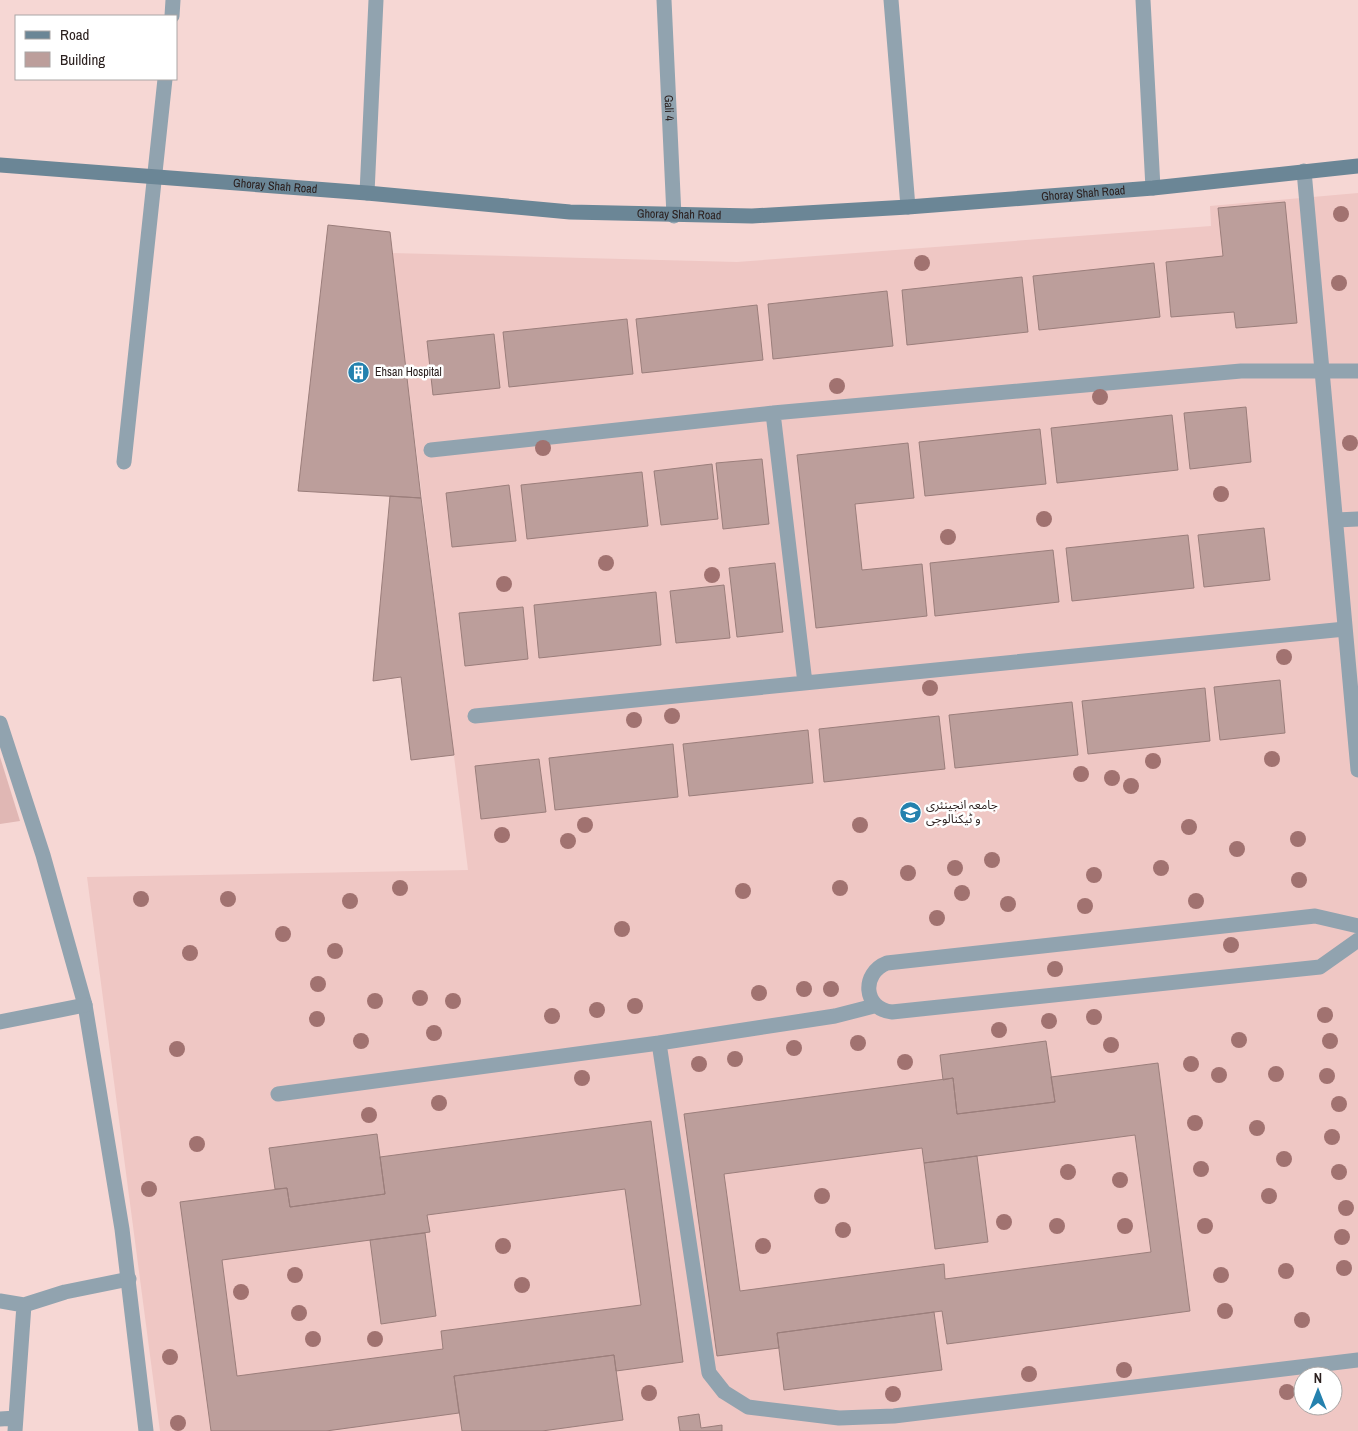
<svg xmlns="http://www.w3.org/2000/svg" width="1358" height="1431" font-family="'Archivo Narrow','Noto Sans Arabic',sans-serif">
	<rect width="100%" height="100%" fill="#f6d7d4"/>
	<path fill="#efc7c4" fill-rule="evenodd" d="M1358 193V1431H160L87 877 468 870 392 253 737 262 1211 226 1210 206ZM1303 1376H1333V1406H1303Z"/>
	<path fill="#e0b7b4" d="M0 757 20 821 0 824Z"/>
	<path fill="#bc9e9b" stroke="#9b7e7b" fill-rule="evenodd" d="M1285 202 1297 323 1236 328 1234 312 1171 317 1166 262 1223 256 1218 208Z
		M328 225 390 232 421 498 298 491Z
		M1154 263 1160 317 1039 330 1033 276Z
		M1022 277 1028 332 907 345 902 290Z
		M887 291 893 346 773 359 768 304Z
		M757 305 763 360 642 373 636 319Z
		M627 319 633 374 509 387 503 332Z
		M494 334 500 388 433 395 427 341Z
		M1246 407 1251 462 1190 469 1184 413Z
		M1172 415 1178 470 1057 483 1051 428Z
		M1040 429 1046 484 925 496 919 442Z
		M908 443 914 498 855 504 862 570 922 564 927 616 816 628 797 455Z
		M762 459 769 524 723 529 716 463Z
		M712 464 718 519 661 525 654 471Z
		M642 472 648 526 527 539 521 485Z
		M509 485 516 541 452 547 446 493Z
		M390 496 421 498 454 755 411 760 401 677 373 681Z
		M1264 528 1270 580 1204 587 1198 535Z
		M1188 535 1194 588 1072 601 1066 548Z
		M1053 550 1059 602 935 616 930 563Z
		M775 563 783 632 737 637 729 568Z
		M724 585 730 638 676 643 670 591Z
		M656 592 661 645 539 658 534 605Z
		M523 607 528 659 465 666 459 613Z
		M1280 680 1285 733 1220 740 1214 687Z
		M1205 688 1210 741 1088 754 1082 701Z
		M1072 702 1078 755 955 768 949 715Z
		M939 716 945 769 824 782 819 729Z
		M808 730 813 783 689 796 683 744Z
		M673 744 678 797 555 810 549 758Z
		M539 759 546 812 481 819 475 766Z
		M1046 1041 1055 1102 957 1114 953 1078 943 1080 940 1055Z
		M1158 1063 1190 1311 947 1344 942 1311 777 1333 779 1348 717 1356 684 1114 953 1078 957 1114 1055 1102 1051 1077ZM1135 1135 1151 1252 945 1279 944 1264 740 1291 724 1174 922 1148 924 1163Z
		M651 1121 683 1362 616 1371 614 1355 454 1376 459 1413 326 1431H211L180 1202 287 1188 290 1207 385 1194 380 1157ZM625 1189 641 1305 441 1331 443 1349 237 1376 222 1260 430 1232 427 1215Z
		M377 1134 385 1194 290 1207 287 1188 275 1189 269 1148Z
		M977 1156 988 1242 935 1249 924 1163Z
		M425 1233 436 1316 381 1324 370 1240Z
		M934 1312 942 1370 784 1390 777 1333Z
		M614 1355 623 1420 542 1431H462L454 1376Z
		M699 1414 701 1428 722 1425V1431H680L678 1417Z"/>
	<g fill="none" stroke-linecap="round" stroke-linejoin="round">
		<path stroke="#91a3af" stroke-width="15" d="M1304 171 1358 770
			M773 413 805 683
			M431 450 773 413 1241 371H1358
			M1336 520 1358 519
			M475 716 1345 629
			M1358 926 1315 916 887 963C861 973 863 1009 892 1012L1320 967 1358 940
			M874 1006 835 1016 659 1043 709 1373 724 1392 748 1407 839 1418 894 1416 1358 1360
			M278 1094 659 1043
			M0 1301 24 1305 65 1292 129 1279
			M0 1419 16 1418
			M15 1431 24 1305"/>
		<g stroke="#91a3af" stroke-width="15">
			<path id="s1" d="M664 0 674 216"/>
			<path d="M891 0 908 207"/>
			<path d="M1143 0 1153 188"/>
			<path d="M172 16 173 0"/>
			<path d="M367 193 376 0"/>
			<path d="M124 462 165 79"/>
			<path d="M0 723 43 855 85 1005 122 1229 146 1431"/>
			<path d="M0 1022 85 1005"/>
		</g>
		<path stroke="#6b8696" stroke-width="15" id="s2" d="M0 165 367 193 570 212 752 216 908 207 1153 188 1358 166"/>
	</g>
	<g fill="#a17270">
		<circle cx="1341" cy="214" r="8"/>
		<circle cx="922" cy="263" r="8"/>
		<circle cx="1339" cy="283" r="8"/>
		<circle cx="837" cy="386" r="8"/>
		<circle cx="1100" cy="397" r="8"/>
		<circle cx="1350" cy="443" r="8"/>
		<circle cx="543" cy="448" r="8"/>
		<circle cx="1221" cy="494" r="8"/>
		<circle cx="1044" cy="519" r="8"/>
		<circle cx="948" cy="537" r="8"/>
		<circle cx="606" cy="563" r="8"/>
		<circle cx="712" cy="575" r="8"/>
		<circle cx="504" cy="584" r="8"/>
		<circle cx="1284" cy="657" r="8"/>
		<circle cx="930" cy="688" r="8"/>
		<circle cx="672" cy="716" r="8"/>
		<circle cx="634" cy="720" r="8"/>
		<circle cx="1272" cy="759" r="8"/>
		<circle cx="1153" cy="761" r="8"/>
		<circle cx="1081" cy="774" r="8"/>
		<circle cx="1112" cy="778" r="8"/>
		<circle cx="1131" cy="786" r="8"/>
		<circle cx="585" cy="825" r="8"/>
		<circle cx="860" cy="825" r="8"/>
		<circle cx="1189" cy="827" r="8"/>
		<circle cx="502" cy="835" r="8"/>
		<circle cx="1298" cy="839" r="8"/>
		<circle cx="568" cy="841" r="8"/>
		<circle cx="1237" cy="849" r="8"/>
		<circle cx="992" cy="860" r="8"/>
		<circle cx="955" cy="868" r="8"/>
		<circle cx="1161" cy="868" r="8"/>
		<circle cx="908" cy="873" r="8"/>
		<circle cx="1094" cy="875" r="8"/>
		<circle cx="1299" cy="880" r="8"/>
		<circle cx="400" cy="888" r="8"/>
		<circle cx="840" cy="888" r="8"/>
		<circle cx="743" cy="891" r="8"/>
		<circle cx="962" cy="893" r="8"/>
		<circle cx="141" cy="899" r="8"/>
		<circle cx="228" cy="899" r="8"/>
		<circle cx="350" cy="901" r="8"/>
		<circle cx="1196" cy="901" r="8"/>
		<circle cx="1008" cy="904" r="8"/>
		<circle cx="1085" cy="906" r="8"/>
		<circle cx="937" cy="918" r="8"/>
		<circle cx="622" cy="929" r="8"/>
		<circle cx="283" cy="934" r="8"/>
		<circle cx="1231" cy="945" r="8"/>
		<circle cx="335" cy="951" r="8"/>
		<circle cx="190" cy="953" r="8"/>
		<circle cx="1055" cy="969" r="8"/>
		<circle cx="318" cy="984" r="8"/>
		<circle cx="804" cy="989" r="8"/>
		<circle cx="831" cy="989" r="8"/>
		<circle cx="759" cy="993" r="8"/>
		<circle cx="420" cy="998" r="8"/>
		<circle cx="375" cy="1001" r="8"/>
		<circle cx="453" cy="1001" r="8"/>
		<circle cx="635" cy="1006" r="8"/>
		<circle cx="597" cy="1010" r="8"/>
		<circle cx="1325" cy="1015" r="8"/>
		<circle cx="552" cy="1016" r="8"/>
		<circle cx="1094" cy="1017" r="8"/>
		<circle cx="317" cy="1019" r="8"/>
		<circle cx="1049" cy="1021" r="8"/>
		<circle cx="999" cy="1030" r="8"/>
		<circle cx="434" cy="1033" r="8"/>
		<circle cx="1239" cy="1040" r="8"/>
		<circle cx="361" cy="1041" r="8"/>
		<circle cx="1330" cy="1041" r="8"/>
		<circle cx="858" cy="1043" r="8"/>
		<circle cx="1111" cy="1045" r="8"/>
		<circle cx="794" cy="1048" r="8"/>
		<circle cx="177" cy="1049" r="8"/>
		<circle cx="735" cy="1059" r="8"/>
		<circle cx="905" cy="1062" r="8"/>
		<circle cx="699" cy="1064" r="8"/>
		<circle cx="1191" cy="1064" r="8"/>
		<circle cx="1276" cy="1074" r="8"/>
		<circle cx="1219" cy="1075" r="8"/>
		<circle cx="1327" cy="1076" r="8"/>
		<circle cx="582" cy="1078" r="8"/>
		<circle cx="439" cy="1103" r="8"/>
		<circle cx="1339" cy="1104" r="8"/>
		<circle cx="369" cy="1115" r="8"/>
		<circle cx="1195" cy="1123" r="8"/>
		<circle cx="1257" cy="1128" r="8"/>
		<circle cx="1332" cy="1137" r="8"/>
		<circle cx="197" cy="1144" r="8"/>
		<circle cx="1284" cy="1159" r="8"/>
		<circle cx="1201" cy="1169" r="8"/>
		<circle cx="1068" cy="1172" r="8"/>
		<circle cx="1339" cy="1172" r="8"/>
		<circle cx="1120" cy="1180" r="8"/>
		<circle cx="149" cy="1189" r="8"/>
		<circle cx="822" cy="1196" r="8"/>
		<circle cx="1269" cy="1196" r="8"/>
		<circle cx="1346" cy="1208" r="8"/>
		<circle cx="1004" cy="1222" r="8"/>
		<circle cx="1057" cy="1226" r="8"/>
		<circle cx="1125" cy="1226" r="8"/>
		<circle cx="1205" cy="1226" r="8"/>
		<circle cx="843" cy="1230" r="8"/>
		<circle cx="1342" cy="1237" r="8"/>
		<circle cx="503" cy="1246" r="8"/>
		<circle cx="763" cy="1246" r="8"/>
		<circle cx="1344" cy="1268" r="8"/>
		<circle cx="1286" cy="1271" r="8"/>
		<circle cx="295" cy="1275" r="8"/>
		<circle cx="1221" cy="1275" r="8"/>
		<circle cx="522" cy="1285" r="8"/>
		<circle cx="241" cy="1292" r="8"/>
		<circle cx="1225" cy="1311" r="8"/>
		<circle cx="299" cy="1313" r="8"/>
		<circle cx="1302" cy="1320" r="8"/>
		<circle cx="313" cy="1339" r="8"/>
		<circle cx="375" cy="1339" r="8"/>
		<circle cx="170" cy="1357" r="8"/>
		<circle cx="1124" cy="1370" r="8"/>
		<circle cx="1029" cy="1374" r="8"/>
		<circle cx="1287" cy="1392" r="8"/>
		<circle cx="649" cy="1393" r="8"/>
		<circle cx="893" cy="1394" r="8"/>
		<circle cx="178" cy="1423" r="8"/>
	</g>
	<defs>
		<symbol id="building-disc" viewBox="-11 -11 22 22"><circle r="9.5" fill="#2481ae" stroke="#fff"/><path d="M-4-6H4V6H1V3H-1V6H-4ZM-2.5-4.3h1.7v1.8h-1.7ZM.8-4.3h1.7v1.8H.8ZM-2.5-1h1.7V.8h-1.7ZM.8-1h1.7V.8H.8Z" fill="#fff"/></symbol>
		<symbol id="university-disc" viewBox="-11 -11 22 22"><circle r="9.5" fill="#2481ae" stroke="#fff"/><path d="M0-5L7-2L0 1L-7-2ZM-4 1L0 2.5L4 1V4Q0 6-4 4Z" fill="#fff"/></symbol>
	</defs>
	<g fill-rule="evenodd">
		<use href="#building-disc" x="346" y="360" width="25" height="25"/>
		<use href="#university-disc" x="898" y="800" width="25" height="25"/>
	</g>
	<g text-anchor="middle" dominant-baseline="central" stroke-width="5" stroke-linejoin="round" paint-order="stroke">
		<g font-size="12" fill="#2b201f" stroke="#fff">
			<text stroke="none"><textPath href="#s1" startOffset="108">Gali 4</textPath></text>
			<text stroke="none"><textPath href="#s2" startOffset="276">Ghoray Shah Road</textPath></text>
			<text stroke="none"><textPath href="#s2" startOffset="1086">Ghoray Shah Road</textPath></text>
			<text stroke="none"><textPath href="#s2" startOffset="681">Ghoray Shah Road</textPath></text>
		</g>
		<g font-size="12" fill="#2b201f" stroke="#fff" text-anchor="start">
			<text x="375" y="372">Ehsan Hospital</text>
			<text x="926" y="805">جامعہ انجینئری<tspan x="926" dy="14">و ٹیکنالوجی</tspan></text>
		</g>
	</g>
	<rect x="15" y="15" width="162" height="65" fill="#ffffff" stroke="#aaa6a5"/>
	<rect x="25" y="31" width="25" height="8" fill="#6b8696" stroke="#aaa6a5"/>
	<text x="60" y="40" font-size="15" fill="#2b201f">Road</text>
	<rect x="25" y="52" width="25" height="15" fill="#bc9e9b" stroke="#aaa6a5"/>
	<text x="60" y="65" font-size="15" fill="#2b201f">Building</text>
	<g transform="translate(1318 1391)"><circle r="24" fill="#ffffff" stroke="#aaa6a5"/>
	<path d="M0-4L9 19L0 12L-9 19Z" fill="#2481ae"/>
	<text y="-8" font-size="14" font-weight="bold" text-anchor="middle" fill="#2b201f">N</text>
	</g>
</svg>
